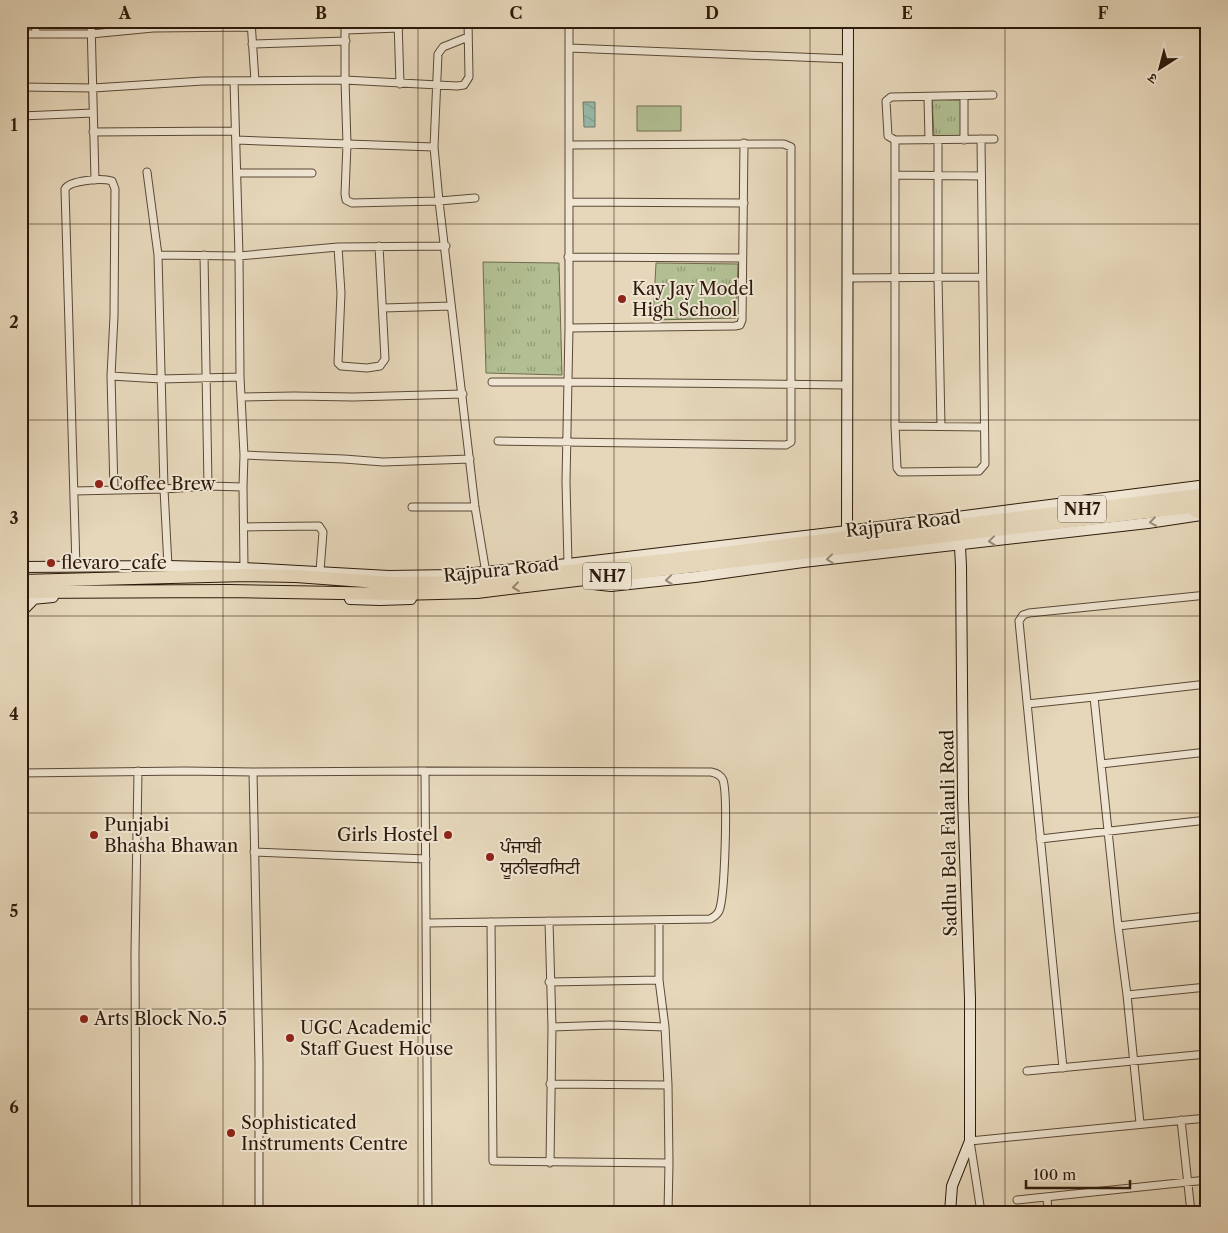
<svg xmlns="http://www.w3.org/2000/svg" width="1228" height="1233" font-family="'Libre Caslon Text','Noto Serif Devanagari','Noto Sans Gurmukhi',serif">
	<defs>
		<pattern id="grass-tufts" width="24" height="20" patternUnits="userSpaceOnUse" patternTransform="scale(1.25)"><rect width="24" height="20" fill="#b1bf92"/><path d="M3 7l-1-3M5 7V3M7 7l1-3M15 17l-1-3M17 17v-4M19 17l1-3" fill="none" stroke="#909a75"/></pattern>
		<pattern id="water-waves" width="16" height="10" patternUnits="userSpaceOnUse" patternTransform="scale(1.25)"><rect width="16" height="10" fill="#97baab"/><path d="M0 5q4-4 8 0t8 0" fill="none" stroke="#829f92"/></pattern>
	</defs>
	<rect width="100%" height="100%" fill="#e6d7ba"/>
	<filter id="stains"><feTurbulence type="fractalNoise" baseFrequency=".004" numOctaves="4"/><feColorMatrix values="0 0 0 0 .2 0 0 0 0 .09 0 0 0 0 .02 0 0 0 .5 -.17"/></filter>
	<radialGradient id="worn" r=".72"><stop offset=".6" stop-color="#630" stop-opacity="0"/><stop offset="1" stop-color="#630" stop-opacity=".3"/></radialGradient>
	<path fill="url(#grass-tufts)" stroke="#6f6c4e" d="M958 98 961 101 962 136H934L932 99Z
		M483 262 559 263 562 375 486 373Z
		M656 263 738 264 736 318 653 320Z"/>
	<path fill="#b1bf92" stroke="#6f6c4e" d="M637 106H681V131H637Z"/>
	<path fill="url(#water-waves)" stroke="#6d7a6b" d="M583 102H595V127H584Z"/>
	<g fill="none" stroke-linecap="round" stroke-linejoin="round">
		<defs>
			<path id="street" d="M35 21 36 33
				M91 21 95 180
				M251 21 255 81
				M345 21V80L347 144 345 194 346 200 352 203 439 201 475 198
				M398 21 400 84
				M1145 21 1188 23 1202 21
				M346 30 399 28
				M21 34H91L153 28 251 27
				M468 37 443 47 438 54 434 147 439 201 475 507 486 573
				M252 44 346 41
				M569 48 849 59
				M234 81 239 256 240 377 244 455 243 487 244 568
				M21 87 93 88 203 81 345 80 457 86 464 85 469 77 468 21
				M964 96V140
				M928 97 929 140
				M21 116 93 113
				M93 132 235 131
				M981 139 985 464 979 471 900 472 897 468 895 426V140L888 136 886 101 891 97 993 95
				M236 140 434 147
				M895 140 994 139
				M938 140V278L941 426
				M147 172 158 255 164 489 168 566
				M237 173H312
				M895 175 981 176
				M569 202 744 203
				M338 247 341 293 338 363 341 366 367 368 380 366 385 359 379 246
				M158 255 239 256 338 247 446 246
				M204 255 208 486
				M568 257 742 258
				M847 278 981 277
				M383 308 451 306
				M569 328 735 326 740 325 742 320 744 143
				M111 376 161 379 240 377
				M492 382H568L847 385
				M242 397 294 396 353 397 463 394
				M895 426 984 427
				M498 441 786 445 791 442V147L784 144 569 145
				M244 455 344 459 383 462 470 459
				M74 491 164 489 208 486 243 487
				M412 507H475
				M244 527 319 526 323 532 320 571
				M568 564 566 482 569 328V21
				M76 567 65 189C70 180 102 178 112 181L115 189 114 316 111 376 114 490
				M1027 704 1094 697
				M1101 764 1207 752
				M425 771 711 772C716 773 721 775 723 780 728 796 725 897 719 911 717 915 714 917 710 919L427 923
				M253 772 425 771 428 1212
				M21 773 185 771 253 772 259 1062V1212
				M1040 839 1207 820
				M254 852 426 859
				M549 921 552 1027 550 1163
				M491 922 493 1161 669 1163 668 1085 665 1027 659 980V920
				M1118 926 1094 697 1207 684
				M549 982 659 980
				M1127 995 1207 987
				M552 1027 610 1025 665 1027
				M1063 1068 1019 621 1023 615 1029 613 1207 595
				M1027 1071 1207 1054
				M550 1084 668 1085
				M1181 1120 1191 1212
				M1140 1123 1127 995 1118 926 1207 916
				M1047 1197 1048 1212
				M1017 1200 1207 1180
				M136 1212 135 952 138 771
				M668 1212 669 1163
				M981 1212 970 1141 1207 1118"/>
			<path id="secondary" d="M847 535 848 21
				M21 567 168 566 244 568 389 576 453 575 568 564 847 531 1207 485
				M583 579 593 584 611 586 695 577 803 562 1148 523 1201 515
				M350 599 380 600 411 599
				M21 600 53 597
				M21 612 34 599
				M950 1212 952 1186 970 1141V999L963 798 961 566 959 528"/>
			<path id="primary" d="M1190 507 1196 512 1207 515"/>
			<path id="highway" d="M21 581 246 575 296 576 391 583 473 582 708 555 847 537 887 534 1207 494
				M21 592 229 591 399 594 477 592 1207 505"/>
		</defs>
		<use href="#street" stroke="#5b4936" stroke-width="9"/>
		<use href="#secondary" stroke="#2d1a0a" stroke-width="12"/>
		<use href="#primary" stroke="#2d1a0a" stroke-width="13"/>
		<use href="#highway" stroke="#2d1a0a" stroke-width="14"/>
		<use href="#street" stroke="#efe5d2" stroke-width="7"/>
		<use href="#secondary" stroke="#efe5d2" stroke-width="10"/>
		<use href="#primary" stroke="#e6d7ba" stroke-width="11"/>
		<use href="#highway" stroke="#e6d7ba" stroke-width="12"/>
	</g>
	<defs><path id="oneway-chevron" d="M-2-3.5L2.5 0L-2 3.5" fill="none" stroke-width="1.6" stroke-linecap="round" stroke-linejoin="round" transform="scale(1.25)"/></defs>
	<g stroke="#988a78">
		<use href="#oneway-chevron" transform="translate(1153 522) rotate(172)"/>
		<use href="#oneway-chevron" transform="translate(992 541) rotate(174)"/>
		<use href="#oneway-chevron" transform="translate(830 559) rotate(174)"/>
		<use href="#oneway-chevron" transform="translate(669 580) rotate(174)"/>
	</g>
	<use stroke="#93826b" href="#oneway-chevron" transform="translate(516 587) rotate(173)"/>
	<path fill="none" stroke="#2d1a0a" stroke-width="1" stroke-opacity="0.55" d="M223 21V1212M418 21V1212M614 21V1212M810 21V1212M1005 21V1212M21 224H1207M21 420H1207M21 616H1207M21 813H1207M21 1009H1207"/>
	<g fill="#8f2418" stroke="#efe5d2" stroke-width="2">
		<circle cx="622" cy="299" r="5"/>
		<circle cx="99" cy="484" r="5"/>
		<circle cx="51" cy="563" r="5"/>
		<circle cx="94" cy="835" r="5"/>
		<circle cx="448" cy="835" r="5"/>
		<circle cx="490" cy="857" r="5"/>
		<circle cx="84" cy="1019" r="5"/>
		<circle cx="290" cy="1038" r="5"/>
		<circle cx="231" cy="1133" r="5"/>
	</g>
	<g text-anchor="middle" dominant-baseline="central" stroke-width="4" stroke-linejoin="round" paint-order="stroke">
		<g fill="#efe5d2" stroke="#675746" stroke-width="1">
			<rect x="1058" y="495.5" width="48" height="27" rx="4"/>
			<rect x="583" y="562.5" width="48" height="27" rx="4"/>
		</g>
		<g font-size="16" font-weight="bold" fill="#2d1a0a">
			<text x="1082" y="509">NH7</text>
			<text x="607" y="576">NH7</text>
		</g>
		<g font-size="18" fill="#2d1a0a" stroke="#efe5d2" text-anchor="start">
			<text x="632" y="289">Kay Jay Model<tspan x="632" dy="21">High School</tspan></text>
			<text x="109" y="484">Coffee Brew</text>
			<text x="61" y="563">flevaro_cafe</text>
			<text x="104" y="825">Punjabi<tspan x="104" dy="21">Bhasha Bhawan</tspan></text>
			<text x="438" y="835" text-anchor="end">Girls Hostel</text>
			<text x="500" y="847">ਪੰਜਾਬੀ<tspan x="500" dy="21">ਯੂਨੀਵਰਸਿਟੀ</tspan></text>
			<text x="94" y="1019">Arts Block No.5</text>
			<text x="300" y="1028">UGC Academic<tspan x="300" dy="21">Staff Guest House</tspan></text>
			<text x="241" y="1123">Sophisticated<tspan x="241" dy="21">Instruments Centre</tspan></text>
		</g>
		<g font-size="18" fill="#2d1a0a" stroke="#efe5d2">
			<text transform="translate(903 524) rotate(-7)">Rajpura Road</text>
			<text transform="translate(501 570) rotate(-6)">Rajpura Road</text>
			<text transform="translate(949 833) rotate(-91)">Sadhu Bela Falauli Road</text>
		</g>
	</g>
	<rect width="1228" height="1233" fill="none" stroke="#e6d7ba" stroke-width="55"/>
	<g transform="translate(1160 68) rotate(216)" stroke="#efe5d2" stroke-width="4" paint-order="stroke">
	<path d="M0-4L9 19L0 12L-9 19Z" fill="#2d1a0a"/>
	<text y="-8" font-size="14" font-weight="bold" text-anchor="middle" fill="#2d1a0a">उ</text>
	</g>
	<path d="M1026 1180v8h104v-8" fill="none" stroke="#2d1a0a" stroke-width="2.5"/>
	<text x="1033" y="1180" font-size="15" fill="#2d1a0a" stroke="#efe5d2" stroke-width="4" paint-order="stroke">100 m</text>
	<rect x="28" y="28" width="1172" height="1178" fill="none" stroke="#2d1a0a" stroke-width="2"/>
	<g font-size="16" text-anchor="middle" font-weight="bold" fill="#2d1a0a">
		<text x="125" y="19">A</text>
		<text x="321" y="19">B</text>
		<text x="516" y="19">C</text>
		<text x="712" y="19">D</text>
		<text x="907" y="19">E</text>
		<text x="1103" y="19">F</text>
		<text x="14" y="131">1</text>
		<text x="14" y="328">2</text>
		<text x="14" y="524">3</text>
		<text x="14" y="720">4</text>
		<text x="14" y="917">5</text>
		<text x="14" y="1113">6</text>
	</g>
	<rect width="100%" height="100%" filter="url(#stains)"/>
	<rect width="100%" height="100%" fill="url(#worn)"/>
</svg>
